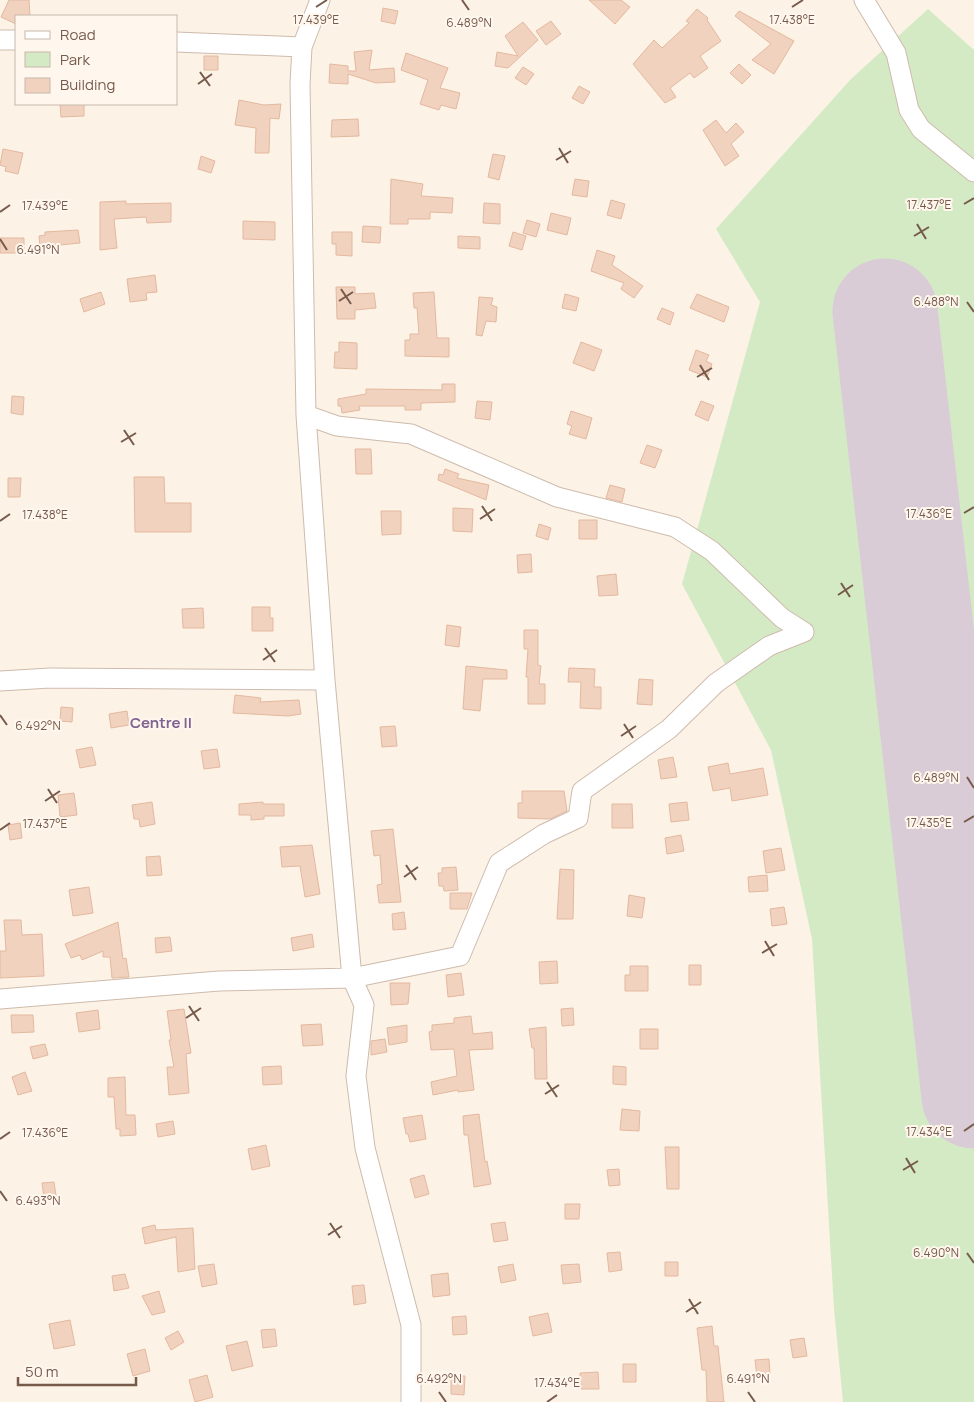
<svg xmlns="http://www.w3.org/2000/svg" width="974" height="1402" font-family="Manrope,sans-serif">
	<rect width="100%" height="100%" fill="#fcf3e6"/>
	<path fill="#d4eac5" d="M928 9 974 50V1402H843L834 1309 812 939 771 750 682 584 760 302 716 229 851 79Z"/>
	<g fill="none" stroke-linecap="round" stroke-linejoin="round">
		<path stroke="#d9ccd6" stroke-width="105" d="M885 311 974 1096"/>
	</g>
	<path fill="#f1d2be" stroke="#e4b89f" d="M9 0H29L30 16H16V24L1 17Z
		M589 0H621L630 7 615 24Z
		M383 8 398 11 395 24 381 21Z
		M697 9 708 18 707 20 721 41 700 56 708 68 694 78 690 73 670 88 676 97 665 103 633 64 654 40 662 48 689 23 686 21Z
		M739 11 794 41 774 74 752 60 771 44 735 16Z
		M551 21 561 34 546 45 536 31Z
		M523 22 538 40 508 68 495 66 497 52 518 56 505 36Z
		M372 50 369 70 394 68 395 82 376 83 348 74V84L329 83 330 64 348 66V71H356L354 52Z
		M406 53 448 68 440 88 460 93 456 109 441 105 439 110 420 104 428 80 401 70Z
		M204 56H218V70H204Z
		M739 64 751 75 742 84 730 73Z
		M523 67 534 74 526 85 515 78Z
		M579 86 590 92 583 104 572 98Z
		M239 100 264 105 281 104 279 119 270 118 269 153H255L256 128 235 125Z
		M60 104H84V116L61 117Z
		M358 119 359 136 331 137 332 120Z
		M716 120 726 133 736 123 744 132 731 144 739 156 725 166 703 130Z
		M3 149 23 153 18 174 5 171 6 167 0 165Z
		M493 154 505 156 499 180 488 177Z
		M201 156 215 161 211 173 198 169Z
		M391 179 423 184 421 196 453 198 452 213 430 212V219H408V224H390Z
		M575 179 589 181 587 197 572 195Z
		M611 200 625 204 621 219 607 215Z
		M126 201V204L171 203V222L147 223 146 217 114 219 117 248 100 250V202Z
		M484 203 500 204V224L483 223Z
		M551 213 571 218 567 235 547 230Z
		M527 220 540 224 536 237 523 233Z
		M243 221 275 222V240L243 239Z
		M363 226 381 227 380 243 362 242Z
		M78 230 80 243 40 247 39 236 45 235V232Z
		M332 232H352V256L336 255V244H332Z
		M513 232 526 236 522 250 509 246Z
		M458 236 480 237V249L458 248Z
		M0 238H24V253H0Z
		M597 250 615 256 612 265 643 286 634 298 621 289 624 283 591 271Z
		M155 275 157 292 146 293 147 300 130 302 127 279Z
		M336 287H355V294L374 293 376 308 355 310V319H337Z
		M101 292 105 304 84 312 80 299Z
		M434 292 437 338H449V357L405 356V340H410V334H419L417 308H414L413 293Z
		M565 294 579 298 576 311 562 308Z
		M697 294 729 307 724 322 690 308Z
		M479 297 493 298 491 305 497 307 496 322 486 321 482 336 476 335Z
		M662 308 674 313 670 325 657 319Z
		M339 342 357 343V369L334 368 335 352H339Z
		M581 342 602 350 594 371 573 363Z
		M696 350 709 355 706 361 712 364 707 377 689 370Z
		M442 384H455V402L421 403V410H405V406H359L360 410 342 413 341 406H338V399L366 394V389L442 390Z
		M12 396 24 397 23 415 11 413Z
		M477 401 492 402 490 420 475 418Z
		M701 401 714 406 708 421 695 415Z
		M571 411 592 418 586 439 569 434 572 426 567 424Z
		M647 445 662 450 655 468 640 463Z
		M355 449H371L372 474H356Z
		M445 469 459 474 457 478 489 485 486 500 438 480 439 474 443 475Z
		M134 477H164L165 503H191V532H135Z
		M8 478H21L20 497H8Z
		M610 485 625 489 622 502 606 498Z
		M453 508 473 509 472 532 453 531Z
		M381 511H401V534L382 535Z
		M579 520H597V539H579Z
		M539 524 551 528 548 540 536 536Z
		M531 554 532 572 518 573 517 555Z
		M616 574 618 595 599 596 597 576Z
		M252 607H270V618H273V631H252Z
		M203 608 204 628H183L182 609Z
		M447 625 461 627 459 647 445 645Z
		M524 630H538V665L541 666 539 684H545V704H528V677H526L528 649H524Z
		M466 666 507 670V679H483L480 711 463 709Z
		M569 668 595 669 594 687H601V709L580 708 581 682H568Z
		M639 679 653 680 652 705 637 704Z
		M235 695 261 698 260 702 299 700 301 714 288 716 233 713Z
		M61 707 73 708 72 722 60 721Z
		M127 711 129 725 111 728 109 714Z
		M395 726 397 746 382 747 380 727Z
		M92 747 96 765 80 768 76 750Z
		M217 749 220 767 204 769 201 751Z
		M673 757 677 777 661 779 658 760Z
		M728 763 730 774 763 768 768 795 732 801 730 788 713 791 708 767Z
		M522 791H564L567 811 550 819 518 818V803H522Z
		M74 793 77 815 60 817 58 795Z
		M152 802 155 824 140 827 139 819H134L132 805Z
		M263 802V804H284V816H264V819L251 820V815H239V804Z
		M687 802 689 820 671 822 669 804Z
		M612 804H632L633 828H612Z
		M20 823 22 838 10 840 8 825Z
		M393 829 401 902 379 903 377 885 382 884 380 855 374 856 371 831Z
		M681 835 684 851 667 854 665 838Z
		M312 845 320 894 305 897 300 866 282 867 280 847Z
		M781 848 785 870 766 873 763 851Z
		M160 856 162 875 147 876 146 857Z
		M456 867 458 890 444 891 443 886H439L438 873H442V868Z
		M560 869 574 870 573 919H557Z
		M767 875 768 891 749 892 748 877Z
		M89 887 93 913 73 916 69 890Z
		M450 893H472L467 909H450Z
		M629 895 645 898 642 918 627 916Z
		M784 907 787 924 772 926 770 909Z
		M404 912 406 929 393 930 392 914Z
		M4 920H21L22 935 42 934 44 976 0 978V951H6Z
		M118 922 123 959 126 958 129 977 112 978 110 957H103V951L82 960 80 955 71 958 65 944Z
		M312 934 314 947 293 951 291 938Z
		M170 937 172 951 156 953 155 938Z
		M557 961 558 983 540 984 539 962Z
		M689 965H701V985H689Z
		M630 966H648V991H625V975H630Z
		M461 973 464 995 448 997 446 975Z
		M390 983H410L408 1004 391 1005Z
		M573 1008 574 1025 562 1026 561 1009Z
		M184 1009 191 1053 186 1054 189 1093 169 1095 167 1067H174L169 1040H171L167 1011Z
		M98 1010 100 1029 79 1032 76 1013Z
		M11 1015H33L34 1032 12 1033Z
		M471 1016 473 1034 492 1032 493 1049 469 1050 474 1090 458 1092V1090L433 1095 431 1082 457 1076 454 1049 431 1050 429 1032 432 1031V1025L454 1023V1018Z
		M321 1024 323 1045 303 1046 301 1025Z
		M407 1025V1042L389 1045 387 1028Z
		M546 1027 547 1079H535L534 1048H532L529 1029Z
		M640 1029H658V1049H640Z
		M385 1039 387 1052 371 1055V1041Z
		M45 1044 48 1055 33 1059 30 1047Z
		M281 1066 282 1084 263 1085 262 1067Z
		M613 1066 626 1067V1085L613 1084Z
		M25 1072 32 1091 18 1095 12 1077Z
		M125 1077 126 1115H135L136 1135 120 1136V1129H116L114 1097H108V1078Z
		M622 1109 640 1111 639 1131 620 1130Z
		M479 1114 485 1162 487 1161 491 1184 474 1187 468 1135H464L463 1116Z
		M422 1115 426 1139 410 1142 408 1134H406L403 1118Z
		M173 1121 175 1134 158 1137 156 1124Z
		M266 1145 270 1166 252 1170 248 1149Z
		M665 1147H679V1189H667Z
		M619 1169 620 1185 609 1186 607 1170Z
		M424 1175 429 1194 415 1198 410 1179Z
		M54 1182 56 1196 44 1198 42 1183Z
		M565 1204H580L579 1219H565Z
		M505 1222 508 1240 494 1242 491 1224Z
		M155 1225 156 1230 193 1228 195 1269 178 1272 176 1237 145 1244 142 1228Z
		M620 1252 622 1270 609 1272 607 1253Z
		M665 1262H678V1276H665Z
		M214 1264 217 1284 202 1287 198 1266Z
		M513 1264 516 1280 501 1283 498 1267Z
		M579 1264 581 1282 563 1284 561 1265Z
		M448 1273 450 1295 433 1297 431 1275Z
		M125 1274 129 1288 114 1291 112 1276Z
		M364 1285 366 1303 354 1305 352 1286Z
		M159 1291 165 1312 152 1315 142 1296Z
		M548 1313 552 1332 533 1336 529 1317Z
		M466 1316 467 1334 453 1335 452 1317Z
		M70 1320 75 1345 54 1349 49 1324Z
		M712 1326 714 1346H718L724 1402H707L706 1370H702L697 1328Z
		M275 1329 277 1346 263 1348 261 1330Z
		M178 1331 184 1342 171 1350 165 1338Z
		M804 1338 807 1356 793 1358 790 1340Z
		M247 1341 253 1366 232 1371 226 1346Z
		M145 1349 150 1371 133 1376 127 1354Z
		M769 1359 770 1374 757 1376 755 1360Z
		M623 1364H636V1382H623Z
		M598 1372 599 1389H581L580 1373Z
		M207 1375 213 1397 195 1402 189 1380Z
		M451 1376H465L464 1395 451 1394Z"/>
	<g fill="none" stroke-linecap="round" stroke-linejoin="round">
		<defs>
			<path id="minor" d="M320 0 302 47 300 84 306 415 325 680 352 978 364 1005 356 1076 365 1148 411 1325V1402
				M864 0 896 53 909 110 921 129 974 172
				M0 40H16
				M176 42 302 47
				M306 415 337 426 411 434 557 497 675 527 712 551 782 618 804 632
				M0 681 50 678 325 680
				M0 999 219 981 352 978 460 956 499 863 544 834 578 818 582 791 669 729 716 683 769 646 804 632"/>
		</defs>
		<use href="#minor" stroke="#cebbad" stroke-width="21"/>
		<use href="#minor" stroke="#fff" stroke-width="19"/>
	</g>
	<path fill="none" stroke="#765a4b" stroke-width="2" d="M462 0 469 10M316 7 327 0M792 7 803 0M200 72 210 86M198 84 212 74M559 148 568 163M556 160 571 151M964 204 974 198M0 212 10 205M917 224 926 239M914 236 929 227M0 239 7 250M341 289 351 304M339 301 353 292M967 302 974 312M700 365 709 380M697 377 712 368M124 430 134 445M121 442 136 433M482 506 492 521M964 513 974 507M480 519 495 509M0 521 10 514M841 583 850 597M838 595 853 585M265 648 275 662M263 660 277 650M0 715 7 725M624 724 633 738M621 736 636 726M967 777 974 788M48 789 57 803M45 801 60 791M964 822 974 816M0 830 10 823M406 865 416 880M404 877 418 867M765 941 774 956M762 953 777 944M189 1006 199 1021M186 1018 201 1008M547 1082 557 1097M545 1094 559 1085M964 1131 974 1124M0 1139 10 1132M906 1158 915 1173M903 1170 918 1161M0 1191 7 1201M330 1223 340 1238M328 1235 342 1226M967 1253 974 1263M689 1299 698 1314M686 1312 701 1302M439 1392 446 1402M748 1392 755 1402M547 1402 557 1395"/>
	<g text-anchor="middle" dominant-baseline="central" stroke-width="4" stroke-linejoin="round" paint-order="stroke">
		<g font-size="15" font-weight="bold" fill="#816392" stroke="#fff7ed">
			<text x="161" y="722">Centre II</text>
		</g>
	</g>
	<g font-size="12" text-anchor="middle" fill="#765a4b" stroke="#fff7ed" stroke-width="4" stroke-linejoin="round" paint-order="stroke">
		<text x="316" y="24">17.439°E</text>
		<text x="792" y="24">17.438°E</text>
		<text x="469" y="27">6.489°N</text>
		<text x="929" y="209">17.437°E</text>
		<text x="45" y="210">17.439°E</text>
		<text x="38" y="254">6.491°N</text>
		<text x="936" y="306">6.488°N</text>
		<text x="929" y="518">17.436°E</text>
		<text x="45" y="519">17.438°E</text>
		<text x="38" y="730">6.492°N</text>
		<text x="936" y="782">6.489°N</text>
		<text x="929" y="827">17.435°E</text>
		<text x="45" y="828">17.437°E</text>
		<text x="929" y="1136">17.434°E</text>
		<text x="45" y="1137">17.436°E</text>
		<text x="38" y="1205">6.493°N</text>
		<text x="936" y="1257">6.490°N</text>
		<text x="439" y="1383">6.492°N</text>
		<text x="748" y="1383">6.491°N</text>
		<text x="557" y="1387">17.434°E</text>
	</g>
	<rect x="15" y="15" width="162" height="90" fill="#fff7ed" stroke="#c8b8ac"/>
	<rect x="25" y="31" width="25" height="8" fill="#ffffff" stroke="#c8b8ac"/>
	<text x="60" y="40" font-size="15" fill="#765a4b">Road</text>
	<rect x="25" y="52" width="25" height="15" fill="#d4eac5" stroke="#c8b8ac"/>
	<text x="60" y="65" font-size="15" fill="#765a4b">Park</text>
	<rect x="25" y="78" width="25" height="15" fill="#f1d2be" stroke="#c8b8ac"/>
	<text x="60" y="90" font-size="15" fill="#765a4b">Building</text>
	<path d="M18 1377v8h118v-8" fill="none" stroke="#765a4b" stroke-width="2.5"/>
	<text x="25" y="1377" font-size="15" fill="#765a4b" stroke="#fff7ed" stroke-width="4" paint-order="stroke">50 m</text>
</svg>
